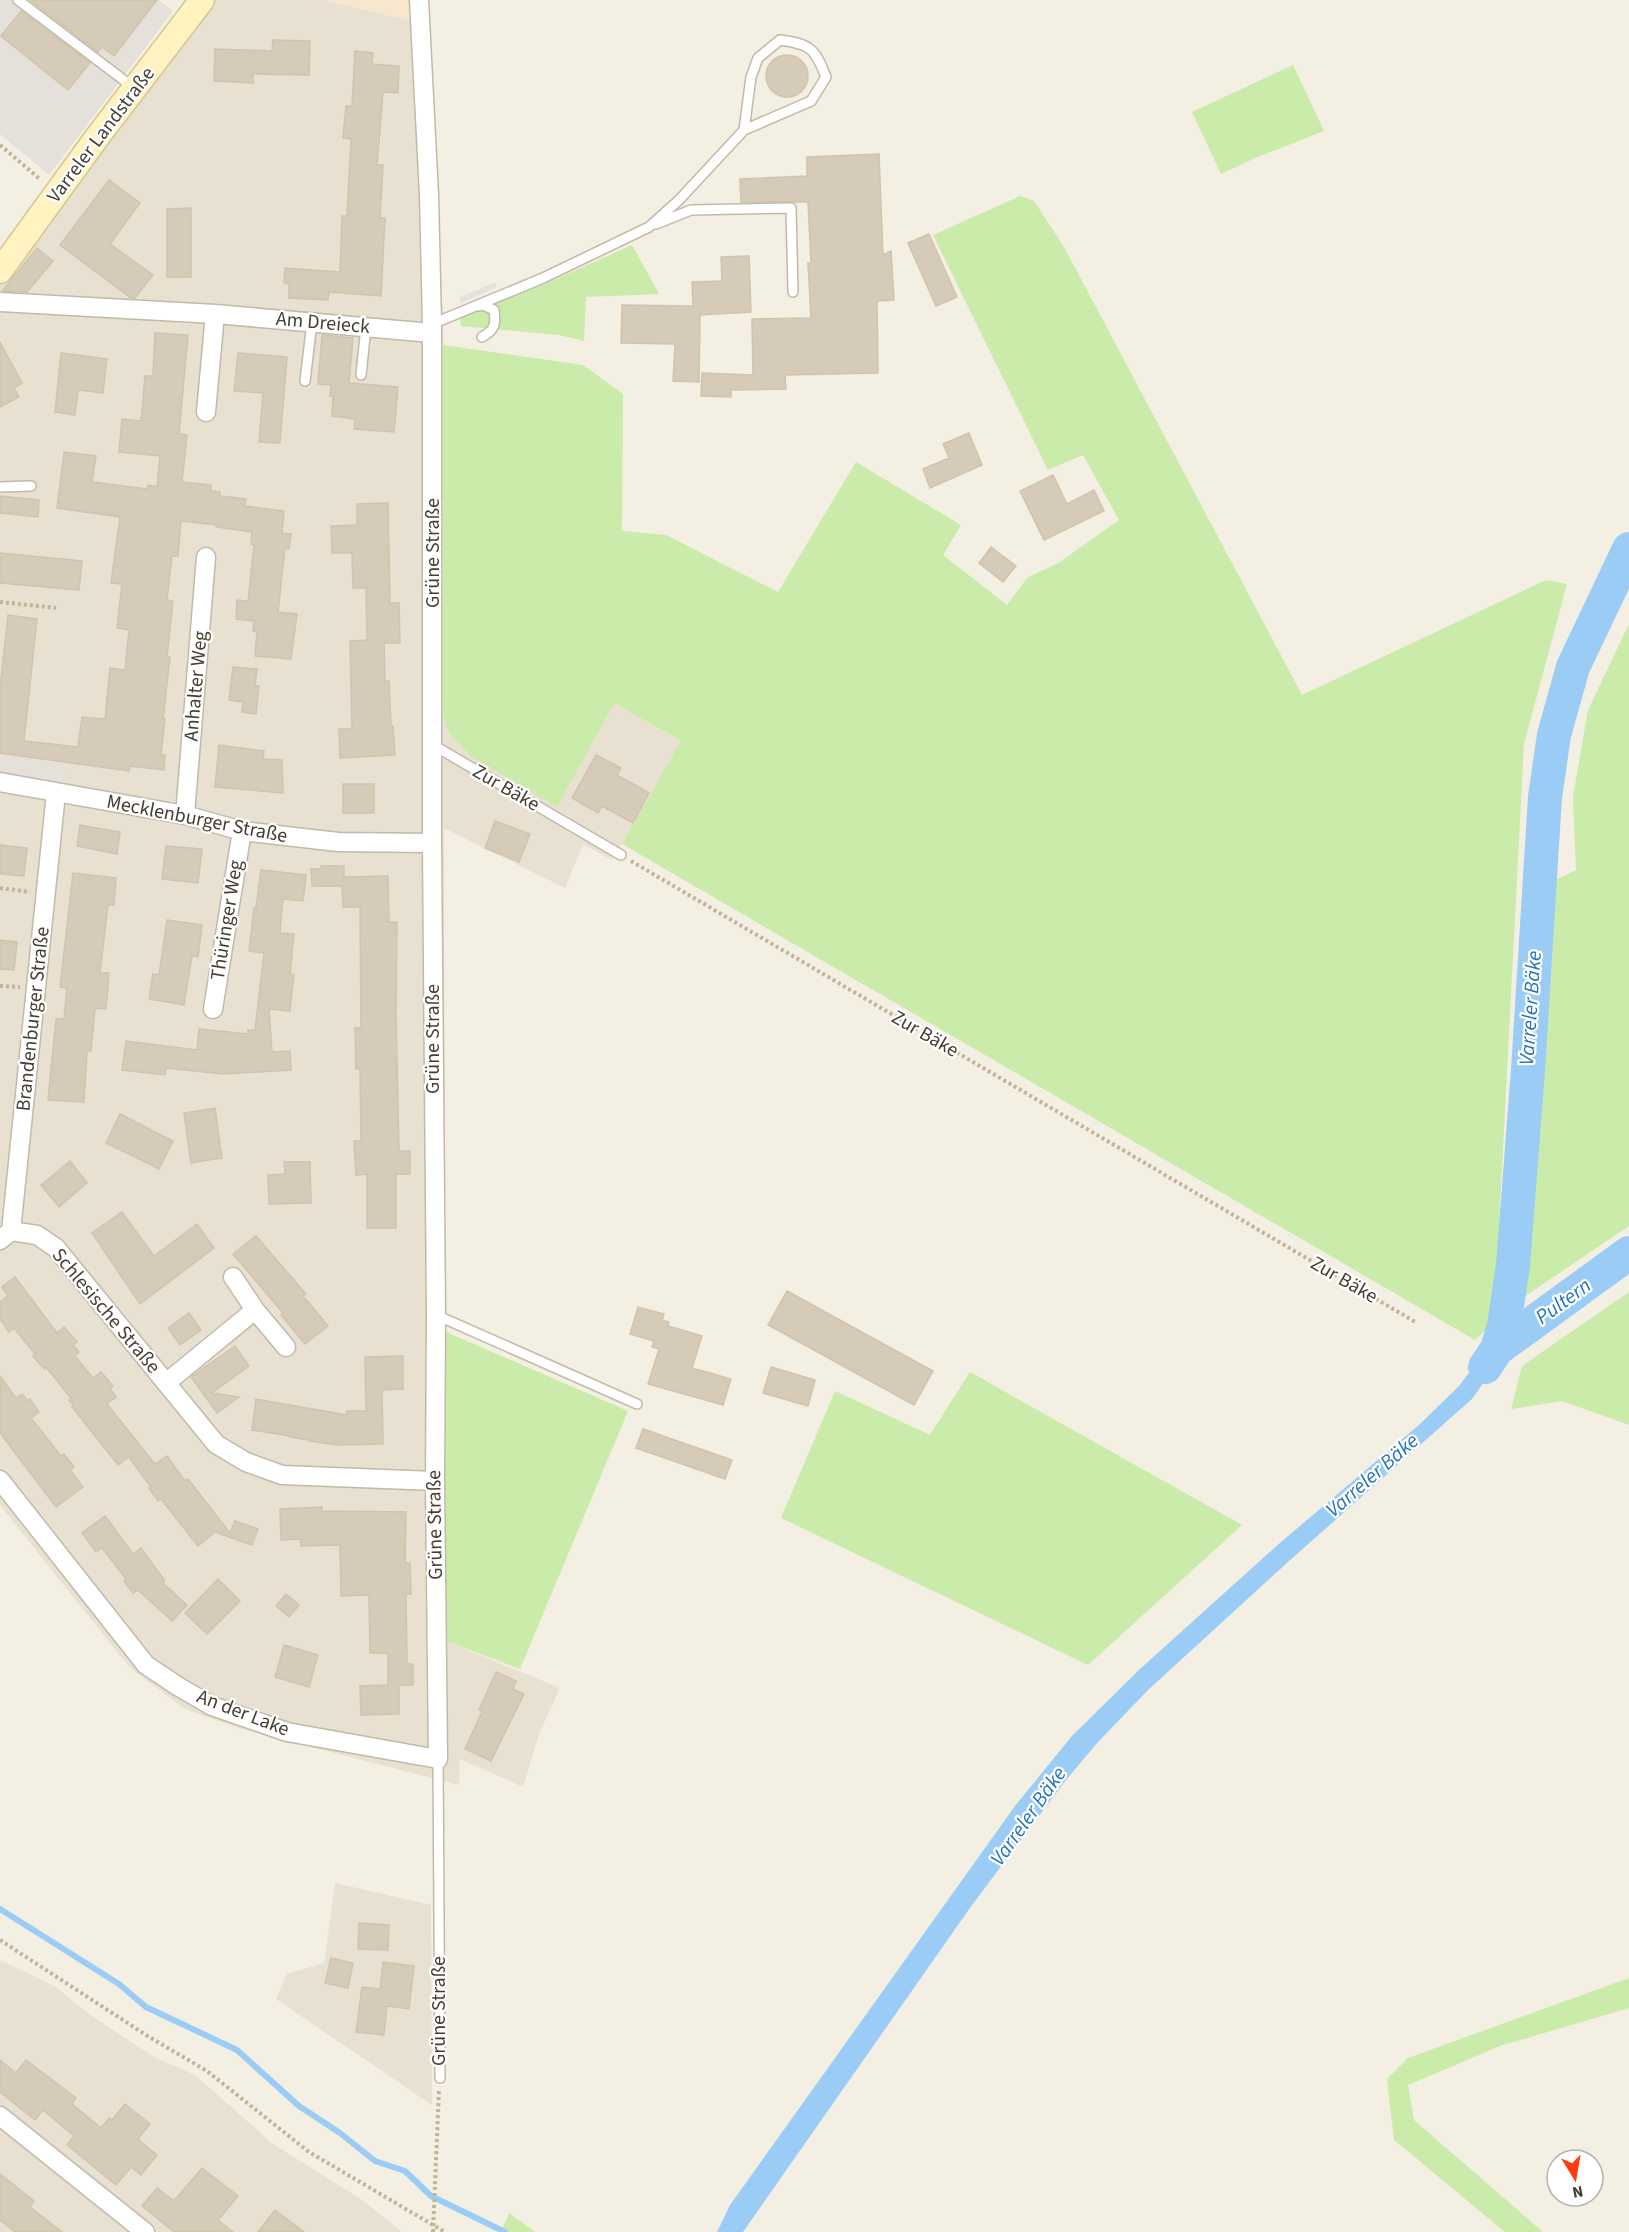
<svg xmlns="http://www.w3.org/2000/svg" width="1629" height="2232" font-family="'Source Sans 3',sans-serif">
	<rect width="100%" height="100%" fill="#f3efe3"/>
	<path fill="#e8e1d1" d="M212 0H324L429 25 443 320V714L449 733 472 757 614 703 682 742 612 860 583 844 565 888 444 828 446 1641 560 1688 539 1734 523 1787 460 1759 459 1785 238 1728 185 1709 130 1668 0 1505V285Z
		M335 1883 431 1905 432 2105 276 1999 287 1974 324 1963Z
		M0 1960 56 1987 90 2015 156 2058 195 2075 273 2144 364 2201 402 2232H0Z"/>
	<path fill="#f7e7cc" d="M324 0H414L415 21Z"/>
	<path fill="#e5e0d9" d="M0 0H159L173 11 49 175 0 134Z
		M0 738 69 747 64 784 0 773Z"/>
	<path fill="#caeba9" d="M1293 65 1324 131 1255 158 1221 174 1192 112Z
		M1020 196 1034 201 1064 247 1302 695 1546 580 1567 584 1524 744 1494 1322 1475 1340 622 844 681 741 614 703 557 807 472 757 449 733 443 714V345L583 365 623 394 622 531 666 535 778 592 856 462 961 525 943 555 1007 605 1027 578 1060 562 1119 520 1083 455 1048 470 933 235Z
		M632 245 659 294 586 297 584 341 559 335 461 326 460 318 493 303 545 284Z
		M1629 624V1226L1518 1301 1548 884 1576 870 1573 797 1588 710Z
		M1629 1292V1425L1562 1401 1511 1409 1522 1366Z
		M444 1331 628 1411 520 1669 446 1641Z
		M970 1372 1242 1525 1088 1665 781 1518 835 1391 930 1435Z
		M1629 1978V2008L1500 2046 1408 2085 1414 2120 1543 2232H1505L1394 2140 1387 2079 1408 2058Z
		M509 2213 535 2232H501Z"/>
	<path fill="#e3e1dc" d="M495 282 497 287 461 303 459 298Z"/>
	<path fill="#9accf5" d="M1504 1326 1505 1352 1472 1399 1289 1561 1148 1690 1098 1742 1066 1780 972 1905 743 2232H717L730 2205 1015 1806 1072 1736 1140 1669 1281 1542 1419 1425 1459 1386Z"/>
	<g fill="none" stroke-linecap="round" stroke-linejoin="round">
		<path stroke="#9accf5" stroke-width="6" d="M0 1909 119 1984 146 2007 237 2050 299 2106 340 2133 375 2161 405 2171 431 2196 505 2232"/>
		<path stroke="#9accf5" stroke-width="34" d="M1497 1349 1629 1253
			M1485 1367 1497 1349 1504 1326 1513 1265 1528 1070 1545 797 1554 735 1573 667 1629 549"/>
	</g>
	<path fill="#d5cbb8" stroke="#d1c4ab" stroke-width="1.5" d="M30 0H157L114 56 102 47 98 52Z
		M21 11 90 63 68 90 1 36Z
		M273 40 310 41 309 75 253 74V83L214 81 215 49 272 51Z
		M355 51 373 53 372 64 399 66 398 93 383 92 377 165H383L380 218H385L381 296 329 292 328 300 289 298V284L284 283 285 268 340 272 342 216H347L351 139 343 138 346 106H352Z
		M766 76a21 21 0 1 1 42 0a21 21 0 1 1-42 0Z
		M879 154 883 255 891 251 894 300 877 301 878 373 785 375 786 389 731 390V397L701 396 702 373 753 375 752 319 811 318 808 263H811L808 202H741L740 179 807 176V157Z
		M109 180 140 203 110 244 153 275 135 298H131L60 245Z
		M191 208V277H167V209Z
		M929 234 957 297 936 306 908 243Z
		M37 248 53 261 27 292 2 291Z
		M749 256 751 312 700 315 699 382 673 381 675 344 621 343 622 305 693 306 692 282 722 281 721 257Z
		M155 333 188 335 179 434 187 435 182 482 211 485V491L220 492V496L246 499 245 506 284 511 282 533 291 534 289 549 285 548 278 612 297 614 291 659 255 656 257 632 253 631 254 621 236 619 237 600 248 601 254 545 251 544 252 532 216 527 217 525 181 521 178 556H172L167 600 173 601 167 657H170L163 719H165L161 755H165L164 770 130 766 129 771 0 753V688L8 615 37 619 24 741 78 747 82 717 105 719 110 668 125 670 129 630 117 628 122 584 111 583 120 517 57 508 64 452 96 456 92 482 147 489 148 485 157 487 160 456 119 452 122 419 141 421 145 376H153Z
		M322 335 353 338 349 383 398 387 394 432 354 429 355 419 332 416 333 396H330L331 385 318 384Z
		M0 342 22 383 14 388 19 397 0 407Z
		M61 353 107 359 103 393 78 390 75 415 55 412Z
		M238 353 287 357 280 443 259 442 263 393 234 391Z
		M969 433 982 465 930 488 923 469 949 458 943 444Z
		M1053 475 1067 504 1094 490 1104 511 1044 540 1020 491Z
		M0 496 39 500 38 517 0 513Z
		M388 503 390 603H399L400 643H384L385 681H389L391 726H393L395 755 340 758 339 729H352L350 641 367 640 366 588H353L352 553H332L331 526 357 525V504Z
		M991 547 1016 566 1003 582 979 563Z
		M0 553 82 561 79 590 0 583Z
		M233 667 257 669 255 686H259L256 714 242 712 243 702 229 700Z
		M219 745 264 751 263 759 282 760 283 793 215 787Z
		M596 755 621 768 617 775 649 793 633 823 602 806 598 813 572 798Z
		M343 784H374V813H343Z
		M495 821 530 834 519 862 485 848Z
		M80 825 120 832 117 854 77 846Z
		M0 845 27 848 24 876 0 874Z
		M166 846 202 849 198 883 162 879Z
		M321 866H344V877L388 876 389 922H397L396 1015 399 1151H410V1174H396V1228H367V1174L356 1175 354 1141H361L360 1069H356L355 1028H361L360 907H343L342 886H312L311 869H321Z
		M261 870 306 875 303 901 283 899 280 933 294 934 290 974 294 975 290 1011 269 1009 272 1052 290 1051 291 1070 223 1074 166 1068 165 1075 122 1070 126 1041 197 1050 199 1029 248 1034V1030H255L264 953 249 951 254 908H256Z
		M73 873 116 878 114 905H108L100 973H109L106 1009 95 1008 91 1051H87L84 1102 48 1100 56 1019H64L67 988 60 987Z
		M167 920 202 925 198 957 192 956 184 1005 149 999 153 974 159 975Z
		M0 940 17 942 14 970 0 969Z
		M215 1108 222 1158 191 1163 184 1113Z
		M120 1114 173 1141 159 1169 106 1143Z
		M70 1161 87 1183 59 1207 41 1185Z
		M284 1162H310L311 1203 269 1204 268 1175 285 1174Z
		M122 1212 154 1256 197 1224 214 1248 140 1304 92 1233Z
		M256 1236 306 1294 303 1296 328 1326 305 1344 281 1315 283 1313 233 1254Z
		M15 1277 57 1333 64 1327 77 1342 73 1345 79 1352 75 1356 93 1378 101 1372 113 1386 110 1389 116 1397 107 1404 155 1464 167 1456 185 1481 188 1479 230 1533 235 1521 258 1529 252 1545 215 1532 198 1546 161 1499 158 1501 149 1488 151 1487 129 1457 118 1465 72 1407 73 1405 69 1400 71 1398 46 1367 44 1369 33 1356 35 1354 14 1328 9 1332 0 1319V1302L8 1296 2 1287Z
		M787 1291 933 1371 914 1405 768 1325Z
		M638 1307 664 1314 662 1320 669 1322 668 1326 702 1336 692 1368 731 1379 723 1405 648 1384 659 1349 652 1347 654 1341 630 1334Z
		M189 1313 201 1330 180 1345 168 1328Z
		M235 1346 249 1366 212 1393 239 1397 217 1413 191 1377Z
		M403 1356V1389L382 1390 383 1444 338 1445 309 1441V1440L290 1437V1436L252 1430 256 1399 347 1415V1411H366L365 1357Z
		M771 1367 815 1380 808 1406 763 1393Z
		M0 1376 16 1398 22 1394 28 1401 30 1399 39 1412 31 1418 61 1456 64 1454 74 1467 70 1470 83 1487 56 1507 0 1433Z
		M643 1429 732 1460 725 1479 636 1448Z
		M322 1507V1511L406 1512 405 1563H410L411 1594H406L407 1664H413V1685H399V1714L361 1715 360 1686 388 1685V1653H370L369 1595 341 1596 340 1545 301 1546 300 1539 281 1540 280 1509Z
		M105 1516 133 1554 141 1548 165 1581 163 1583 187 1605 172 1621 138 1590 133 1593 124 1581 126 1579 102 1548 96 1552 82 1533Z
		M218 1579 240 1601 207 1634 185 1613Z
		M286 1594 299 1605 289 1617 276 1606Z
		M284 1645 318 1655 309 1687 275 1677Z
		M496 1672 516 1681 513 1689 524 1694 491 1761 465 1749 482 1712 479 1710Z
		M359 1923 389 1925 388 1950 358 1949Z
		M331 1958 353 1963 348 1988 325 1983Z
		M383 1962 414 1966 409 2009 387 2006 384 2035 356 2032 362 1987 380 1989Z
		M0 2060 16 2073 26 2060 76 2098 72 2104 101 2128 109 2118 112 2120 125 2104 150 2124 138 2139 157 2155 141 2175 131 2167 116 2185 67 2145 74 2136 43 2110 35 2120 0 2092Z
		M202 2168 238 2196 218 2220 233 2232H174L142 2206 157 2188 174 2201Z
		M0 2174 34 2201 30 2207 62 2232H15L0 2220Z
		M275 2210 304 2232H258Z"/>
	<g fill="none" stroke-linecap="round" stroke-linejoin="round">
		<defs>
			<path id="lane" d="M18 0 125 81 135 86
				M656 224 691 210 791 208 793 292
				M477 306 483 305 494 310C496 324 495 330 482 337
				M432 324 543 278 649 227 679 200 744 130 811 101 826 77C815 49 811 44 780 40L758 58 751 77 744 130
				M361 375 366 327
				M305 381 312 322
				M0 487 31 486
				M433 745 621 855
				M436 1315 637 1404
				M438 1759 440 2078"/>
			<path id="street" d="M0 302 215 314 432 333
				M206 412 215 314
				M0 782 185 815 242 831 338 842 432 843
				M185 815 206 557
				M213 1009 242 831
				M11 1231 37 1235 56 1248 216 1444 246 1462 282 1475 435 1481
				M0 1240 11 1231 56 793
				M233 1277 255 1310
				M166 1383 255 1310 286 1347
				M0 1480 146 1665 179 1687 212 1706 287 1732 438 1759 435 1481 436 1315 432 843V324L429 195 419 0
				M0 2116 145 2232"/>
			<path id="secondary" d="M0 271 98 136 202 0"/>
		</defs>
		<use href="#lane" stroke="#c2baa8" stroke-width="12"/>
		<use href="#street" stroke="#c2baa8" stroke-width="21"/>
		<use href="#secondary" stroke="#d6c78f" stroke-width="27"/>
		<path stroke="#c2b496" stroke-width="4" stroke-dasharray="3 3" stroke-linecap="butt" d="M0 145 41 180
			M0 602 56 608
			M631 861 1417 1323
			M0 888 30 892
			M0 986 20 987
			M0 1940 146 2035 207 2071 309 2152 445 2232
			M433 2232 439 2090"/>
		<use href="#lane" stroke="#fff" stroke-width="9"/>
		<use href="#street" stroke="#fff" stroke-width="18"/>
		<use href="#secondary" stroke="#fff3c2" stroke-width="24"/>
	</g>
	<g text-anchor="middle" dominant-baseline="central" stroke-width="4.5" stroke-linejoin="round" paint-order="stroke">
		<g font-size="20" fill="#453f33" stroke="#fff">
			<text transform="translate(101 135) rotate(-53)">Varreler Landstraße</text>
			<text transform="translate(323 323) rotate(5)">Am Dreieck</text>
			<text transform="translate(433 553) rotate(-90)">Grüne Straße</text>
			<text transform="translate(196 686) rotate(-85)">Anhalter Weg</text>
			<text transform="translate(506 788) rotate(30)">Zur Bäke</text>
			<text transform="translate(197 819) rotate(11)">Mecklenburger Straße</text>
			<text transform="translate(227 920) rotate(-81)">Thüringer Weg</text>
			<text transform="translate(33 1019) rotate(-84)">Brandenburger Straße</text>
			<text transform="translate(925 1034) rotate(30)">Zur Bäke</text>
			<text transform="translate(433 1039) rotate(-90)">Grüne Straße</text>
			<text transform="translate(1344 1280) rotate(30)">Zur Bäke</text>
			<text transform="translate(106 1311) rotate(50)">Schlesische Straße</text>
			<text transform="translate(435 1525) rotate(-91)">Grüne Straße</text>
			<text transform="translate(243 1713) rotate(21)">An der Lake</text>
			<text transform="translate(439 2011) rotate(-90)">Grüne Straße</text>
		</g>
		<g font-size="21" font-style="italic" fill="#2574b9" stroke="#fff">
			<text transform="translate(1530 1008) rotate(-86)">Varreler Bäke</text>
			<text transform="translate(1563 1301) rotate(-36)">Pultern</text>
			<text transform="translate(1372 1475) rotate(-41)">Varreler Bäke</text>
			<text transform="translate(1028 1816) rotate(-55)">Varreler Bäke</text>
		</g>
	</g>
	<g transform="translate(1575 2178) rotate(169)"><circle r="28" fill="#ffffff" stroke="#b5b2ad" stroke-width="1.5"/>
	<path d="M0-4.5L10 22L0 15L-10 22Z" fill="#ff3d0f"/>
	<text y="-9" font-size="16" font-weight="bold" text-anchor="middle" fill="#453f33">N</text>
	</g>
</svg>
